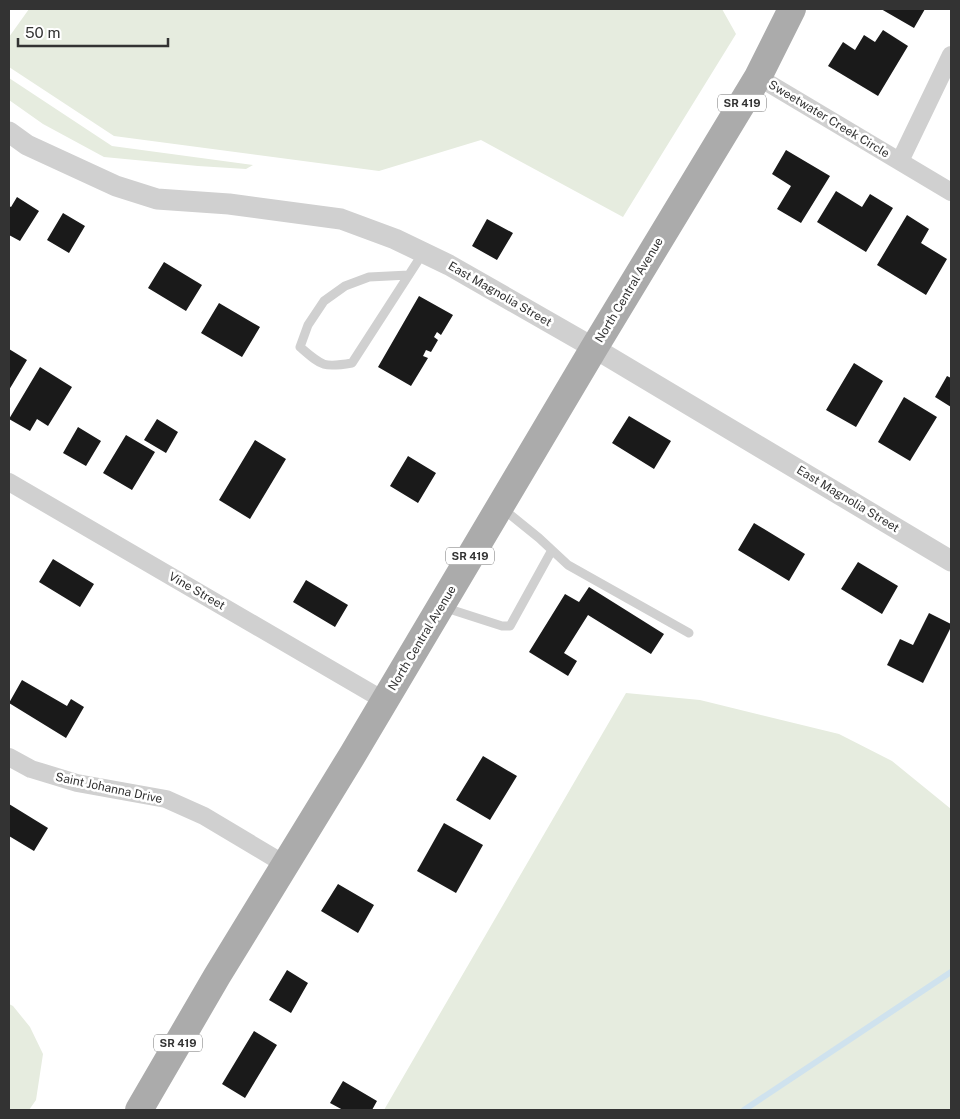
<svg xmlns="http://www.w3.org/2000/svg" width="960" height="1119" font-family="'Public Sans',sans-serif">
	<rect width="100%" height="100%" fill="#fff"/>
	<path fill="#e6ecdf" d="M29 9H722L736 34 623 217 481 140 379 171 114 136 9 67V37Z
		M9 78 112 146 253 165 246 169 198 166 104 157 43 124 9 100Z
		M626 693 700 700 839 734 892 761 951 809V1110H384Z
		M9 1004 13 1006 30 1027 43 1054 36 1100 29 1110H9Z"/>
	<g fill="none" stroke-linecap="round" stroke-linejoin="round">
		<path stroke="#cfe2ee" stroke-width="6" d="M744 1110 951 972"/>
	</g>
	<path fill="#1a1a1a" d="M881 9H925L914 28Z
		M883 30 908 46 878 96 828 66 843 42 855 50 864 35 875 42Z
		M786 150 830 176 801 223 777 209 791 186 772 174Z
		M836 191 862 207 870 194 893 208 866 252 817 222Z
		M17 197 39 211 20 241 9 235V206L11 207Z
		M63 213 85 226 69 253 47 240Z
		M907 215 929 229 921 243 947 259 926 295 877 265Z
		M487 219 513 233 497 260 472 246Z
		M164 262 202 285 186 311 148 288Z
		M419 296 453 315 441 335 437 332 434 337 438 340 431 352 426 350 423 356 428 358 411 386 378 367Z
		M219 303 260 327 242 357 201 333Z
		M9 349 27 360 9 390Z
		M854 363 883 381 856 427 826 410Z
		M40 367 72 387 48 426 37 419 30 431 9 419Z
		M947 376 951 378V407L935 397Z
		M904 397 937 417 910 461 878 442Z
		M629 416 671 441 654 469 612 443Z
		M157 419 178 432 166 453 144 440Z
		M78 427 101 441 86 466 63 453Z
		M126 435 155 452 132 490 103 473Z
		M255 440 286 459 250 519 219 500Z
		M408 456 436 473 418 503 390 486Z
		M754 523 805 554 789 581 738 550Z
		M53 559 94 584 80 607 39 582Z
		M858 562 898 586 882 614 841 589Z
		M306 580 348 605 335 627 293 602Z
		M589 587 664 634 651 654 588 615 564 653 577 661 568 676 529 652 565 594 579 602Z
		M929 613 951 624V627L923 683 887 665 900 639 913 645Z
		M22 680 67 706 71 699 84 707 66 738 9 703Z
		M483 756 517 776 490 820 456 800Z
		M9 804 48 828 34 851 9 836Z
		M444 823 483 845 456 893 417 871Z
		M338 884 374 905 358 933 321 911Z
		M287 970 308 983 291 1013 269 1000Z
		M254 1031 277 1045 245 1098 222 1084Z
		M343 1081 377 1101 372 1110H343L330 1103Z"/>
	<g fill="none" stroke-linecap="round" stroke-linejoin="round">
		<path stroke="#d0d0d0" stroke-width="9" d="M409 275 369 277 345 286 324 301 308 325 300 347C322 366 323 368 352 363L423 253
			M502 508 539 538 568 565 689 633
			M443 607 502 626H510L552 550"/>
		<path stroke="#d0d0d0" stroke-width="18" d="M758 77 951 192
			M900 161 951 55
			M9 482 385 701
			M9 757 31 769 77 783 166 799 204 816 286 865"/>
		<path stroke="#d0d0d0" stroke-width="21" d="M9 132 27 145 116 186 157 199 229 204 341 219 395 239 449 265 594 348 951 561"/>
		<path stroke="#ababab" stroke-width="28" d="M139 1110 217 976 353 754 594 348 758 77 792 9"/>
	</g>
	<g text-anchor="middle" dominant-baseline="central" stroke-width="5" stroke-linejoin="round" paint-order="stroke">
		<g fill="#fff" stroke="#707070" stroke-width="1">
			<rect x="718" y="94.5" width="48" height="17" rx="4"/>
			<rect x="446" y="547.5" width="48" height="17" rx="4"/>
			<rect x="154" y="1034.5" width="48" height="17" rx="4"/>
		</g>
		<g font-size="11" font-weight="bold" fill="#333">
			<text x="742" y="103">SR 419</text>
			<text x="470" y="556">SR 419</text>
			<text x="178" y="1043">SR 419</text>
		</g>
		<g font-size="12" fill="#333" stroke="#fff">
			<text transform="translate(829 119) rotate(31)">Sweetwater Creek Circle</text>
			<text transform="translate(629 290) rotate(-59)">North Central Avenue</text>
			<text transform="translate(500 294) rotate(30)">East Magnolia Street</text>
			<text transform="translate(848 499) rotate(31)">East Magnolia Street</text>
			<text transform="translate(197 591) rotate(30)">Vine Street</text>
			<text transform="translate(422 638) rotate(-59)">North Central Avenue</text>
			<text transform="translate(109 788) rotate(12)">Saint Johanna Drive</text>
		</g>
	</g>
	<rect width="960" height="1119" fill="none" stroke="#333333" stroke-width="20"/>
	<path d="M18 38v8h150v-8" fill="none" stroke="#333333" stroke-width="2.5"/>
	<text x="25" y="38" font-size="15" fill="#333333" stroke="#ffffff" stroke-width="4" paint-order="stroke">50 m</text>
</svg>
